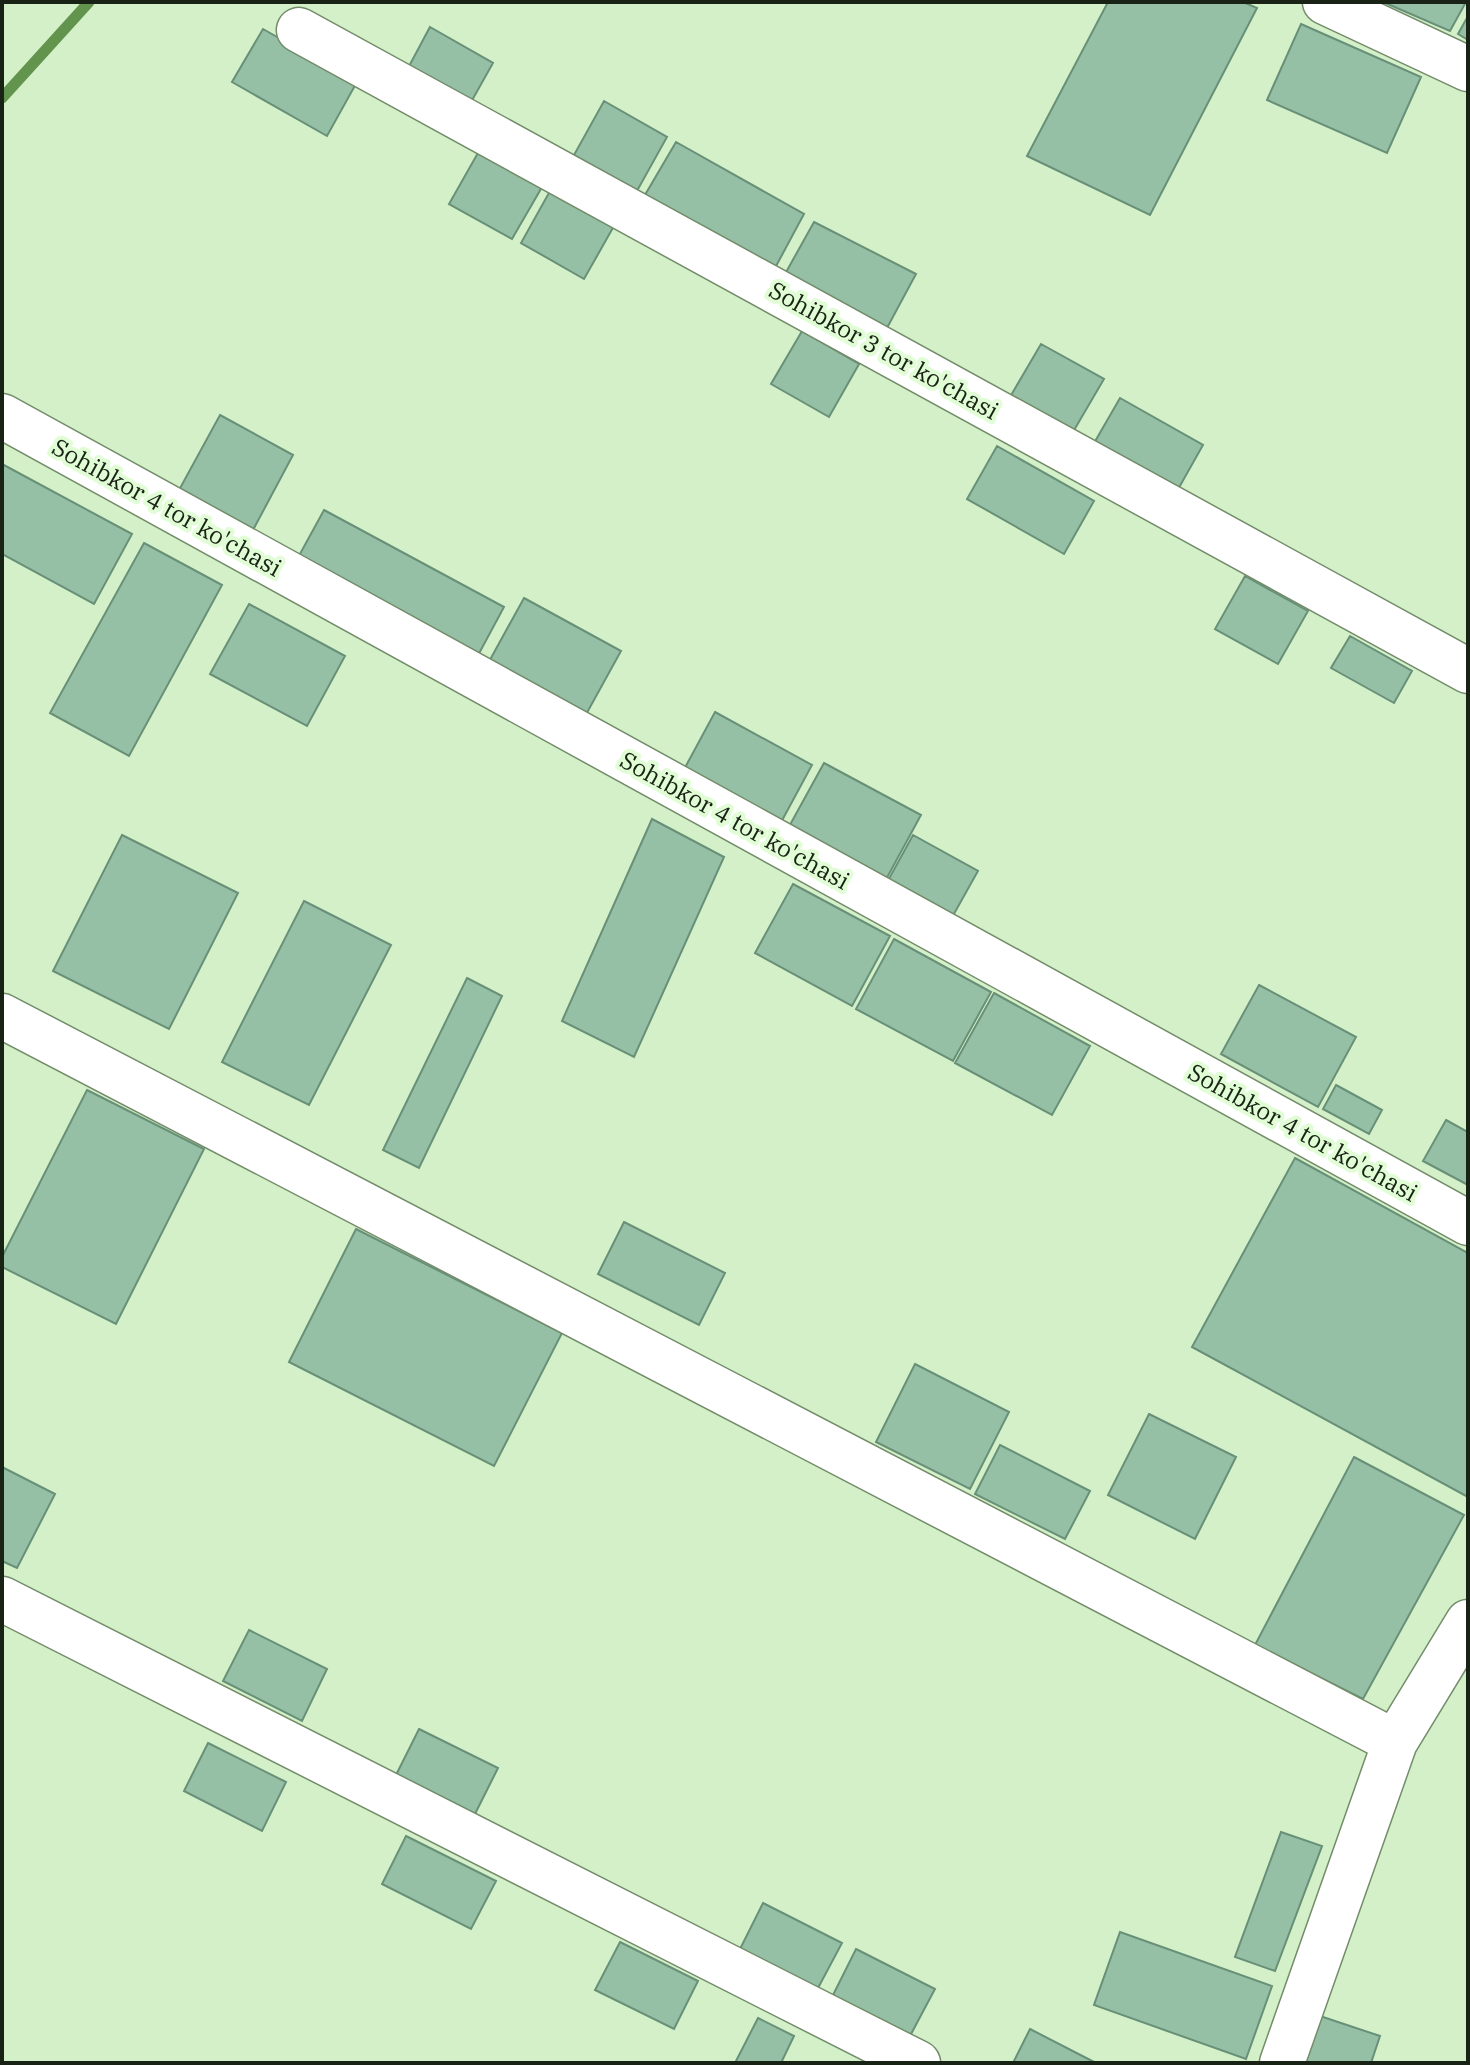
<svg xmlns="http://www.w3.org/2000/svg" width="1470" height="2065" font-family="'IBM Plex Serif',serif">
	<rect width="100%" height="100%" fill="#d4f0c9"/>
	<g fill="none" stroke-linecap="round" stroke-linejoin="round">
		<path stroke="#62944e" stroke-width="11" d="M2 98 89 2"/>
	</g>
	<path fill="#95c0a6" stroke="#679077" stroke-width="2" d="M1108 2H1243L1257 8 1150 215 1027 156Z
		M1383 2H1466L1450 31Z
		M1468 16V40L1458 34Z
		M1301 24 1421 77 1387 153 1267 100Z
		M430 27 493 63 470 104 408 68Z
		M263 29 357 82 327 136 232 82Z
		M604 101 667 137 637 191 574 155Z
		M676 142 804 214 775 268 645 195Z
		M479 151 542 187 512 239 449 204Z
		M550 191 614 226 584 279 521 243Z
		M814 222 916 274 887 328 785 274Z
		M802 331 859 364 829 417 771 384Z
		M1041 344 1104 379 1073 432 1010 397Z
		M1120 398 1203 445 1176 493 1093 445Z
		M220 415 293 455 253 530 179 490Z
		M997 446 1094 501 1064 554 967 499Z
		M2 464 132 534 94 604 2 554Z
		M324 510 504 607 475 661 295 563Z
		M144 543 222 585 129 756 50 713Z
		M1245 576 1308 611 1278 664 1215 629Z
		M524 598 621 651 583 720 486 667Z
		M249 604 345 656 307 726 210 674Z
		M1350 636 1412 671 1394 703 1331 668Z
		M715 712 812 765 778 828 681 775Z
		M824 763 921 815 883 885 786 832Z
		M652 819 724 857 634 1057 562 1021Z
		M122 835 238 893 169 1029 53 971Z
		M913 835 978 871 950 921 885 886Z
		M793 884 890 936 852 1006 755 953Z
		M304 901 391 945 309 1105 222 1062Z
		M894 939 991 992 953 1061 856 1009Z
		M467 978 502 996 419 1168 383 1150Z
		M1259 985 1356 1037 1318 1107 1221 1054Z
		M994 993 1090 1046 1052 1115 955 1063Z
		M1336 1085 1382 1110 1369 1134 1323 1109Z
		M87 1090 204 1149 116 1324 2 1267V1257Z
		M1446 1120 1468 1132V1185L1423 1161Z
		M1295 1158 1468 1253V1497L1192 1347Z
		M624 1222 725 1273 699 1325 598 1274Z
		M356 1229 562 1333 494 1466 289 1362Z
		M915 1364 1009 1412 970 1489 876 1442Z
		M1149 1414 1236 1457 1195 1539 1108 1495Z
		M1000 1445 1090 1491 1065 1539 975 1494Z
		M1354 1457 1464 1515 1363 1699 1255 1645Z
		M2 1467 55 1494 17 1568 2 1561Z
		M249 1630 327 1669 302 1721 223 1681Z
		M419 1729 498 1768 474 1816 395 1777Z
		M208 1743 286 1782 262 1831 184 1791Z
		M1281 1832 1322 1846 1275 1971 1235 1957Z
		M406 1836 496 1881 471 1929 382 1884Z
		M763 1903 842 1943 817 1990 739 1951Z
		M1120 1932 1272 1986 1246 2059 1094 2005Z
		M620 1942 698 1981 674 2029 595 1990Z
		M856 1949 935 1989 910 2036 832 1997Z
		M1317 2015 1380 2036 1371 2063H1301Z
		M758 2018 794 2036 781 2063H735Z
		M1030 2029 1096 2063H1013Z"/>
	<g fill="none" stroke-linecap="round" stroke-linejoin="round">
		<defs>
			<path id="minor" d="M1325 2 1468 69
				M299 30 1468 671
				M2 416 1468 1223
				M2 1016 1395 1742
				M2 1599 918 2063
				M1282 2063 1395 1742 1468 1622"/>
		</defs>
		<use href="#minor" stroke="#738c6a" stroke-width="47"/>
		<use href="#minor" stroke="#fff" stroke-width="44"/>
	</g>
	<g text-anchor="middle" dominant-baseline="central" stroke-width="8" stroke-linejoin="round" paint-order="stroke">
		<g font-size="24" fill="#192315" stroke="#e1fdd6">
			<text transform="translate(884 350) rotate(29)">Sohibkor 3 tor ko'chasi</text>
			<text transform="translate(167 507) rotate(29)">Sohibkor 4 tor ko'chasi</text>
			<text transform="translate(735 820) rotate(29)">Sohibkor 4 tor ko'chasi</text>
			<text transform="translate(1303 1132) rotate(29)">Sohibkor 4 tor ko'chasi</text>
		</g>
	</g>
	<rect width="1470" height="2065" fill="none" stroke="#192315" stroke-width="8"/>
</svg>
